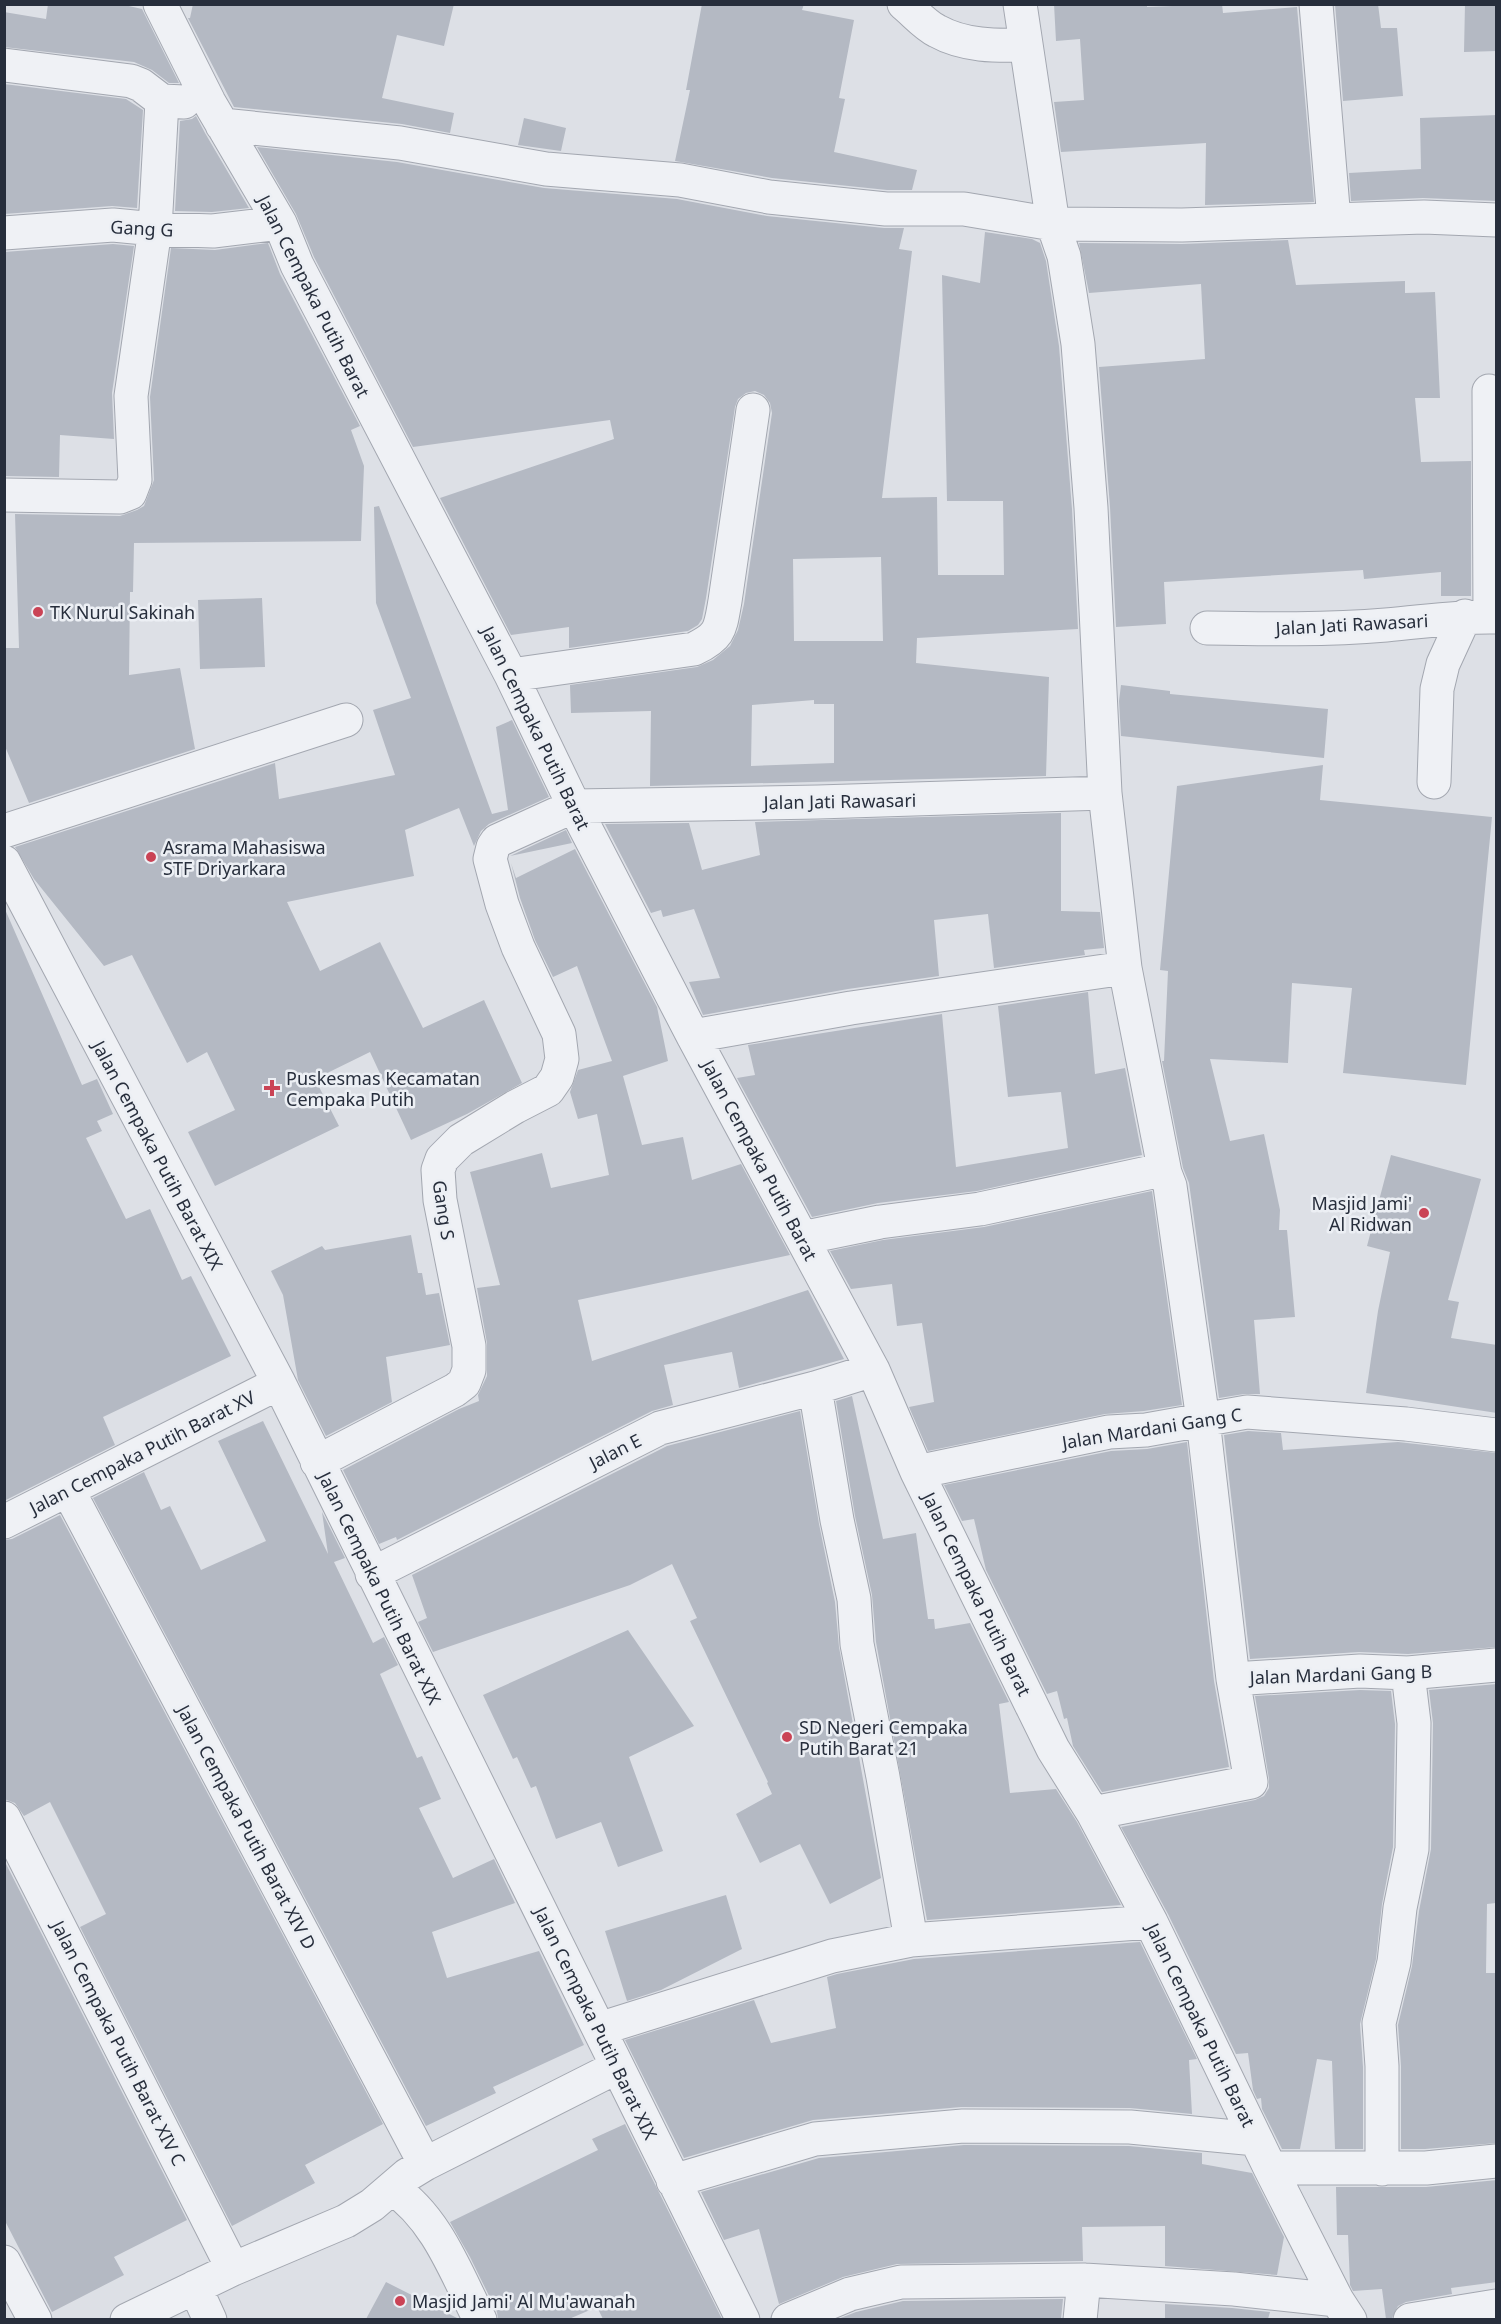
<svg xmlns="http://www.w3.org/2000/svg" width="1501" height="2324" font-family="'Noto Sans',sans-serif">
	<rect width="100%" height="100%" fill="#dde0e6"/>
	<path fill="#b4b9c3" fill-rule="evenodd" d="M48 4H120L142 9 179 83H169L152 70 134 62 4 47V12L46 19Z
		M193 4H454L444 46 397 35 382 98 454 113 450 133 402 124 234 107 188 18H190Z
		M702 4H804L802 10 854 20 839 98 845 99 834 152 917 170 912 190H887L772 178 675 161 690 90H686Z
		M1054 4H1147V7L1222 4 1223 13 1297 7 1314 202 1205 205 1206 143 1061 152 1054 102 1084 100 1080 39 1056 41Z
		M1335 4H1378L1381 28H1397L1403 96 1343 101Z
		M1465 4H1497V51L1464 52Z
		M4 84 126 99 143 110 137 208 112 206 4 214Z
		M1497 115V201L1423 198 1351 201 1349 173 1421 169 1420 118Z
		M196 116 205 133 249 208 212 212 175 211 180 121 192 119Z
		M524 118 566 128 561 151 518 145Z
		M257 147 397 162 544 188 677 199 767 216 884 228H904L899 249 912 251 882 498 937 497 938 575H1004L1003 501H947L942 275 980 283 985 232 1032 239 1040 243 1046 261 1059 346 1072 509 1078 629 917 638 916 663 1049 677 1046 776 650 786 651 711 571 713 570 685 697 667 713 660 730 646 738 630 744 604 772 413 770 403 764 395 755 391 746 393 738 399 735 407 706 598 702 619 698 625 688 631 569 648V627L511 635 440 498 614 439 610 420 413 447 314 257 296 214ZM881 557 883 641H794L793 559ZM814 700V704H834V763L751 766 752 705Z
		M1288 240 1296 285 1405 281V293L1435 292 1440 398H1415L1421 462 1471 461V596H1441V572L1364 579 1363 570 1164 582 1166 624 1116 627 1110 507 1099 367 1205 359 1201 284 1089 293 1079 243 1182 244Z
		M268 243 280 274 360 426 351 430 364 466 361 541 134 543 133 592H130L129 675 180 668 195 749 29 803 4 744V648H19L15 514 120 516 137 510 144 506 154 480 150 397 171 248 215 250Z
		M113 244 134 246 112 393 114 439 60 435 59 477 4 476V252Z
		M379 506 492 814 508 810 496 727 512 720 549 797 489 824 481 831 474 846 459 808 405 830 414 876 287 902 320 971 380 942 423 1028 484 1000 522 1083 467 1114 411 1140 370 1052 315 1079 339 1126 215 1186 188 1132 235 1110 207 1052 187 1063 132 955 104 966 34 879 15 847 275 763 279 799 395 775 373 710 411 698 376 603 374 507Z
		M262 598 265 667 200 669 198 600Z
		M1121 685 1170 691V694L1328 709 1324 758 1121 736 1119 701Z
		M1323 765 1320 800 1492 817 1466 1085 1343 1073 1352 988 1292 983 1288 1063 1210 1059 1230 1141 1264 1134 1280 1210 1279 1230H1287L1295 1317 1254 1320 1260 1394H1244L1219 1398 1189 1183 1183 1168 1162 1061H1164L1168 971 1160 970 1177 786Z
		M1061 813V911L1100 912 1104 948 1084 950 1085 955 994 968 988 914 934 920 939 976 848 989 703 1015 689 982 720 978 694 909 663 917 661 910 651 913 605 824 689 823 702 870 760 855 755 822Z
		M566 830 572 843 510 856Z
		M575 849 657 1007 668 1061 623 1076 642 1145 683 1137 692 1180 741 1164 790 1255 578 1300 592 1361 808 1290 844 1359 739 1388 732 1352 664 1365 673 1405 652 1411 397 1540 396 1537 379 1544 343 1470 459 1409 479 1401 478 1395 487 1376V1343L477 1288 500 1285 470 1172 542 1153 551 1188 609 1175 597 1114 578 1119 570 1092 578 1070 612 1061 577 966 553 977 535 940 520 898 511 863 516 878Z
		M4 907 82 1085 97 1079 113 1114 97 1121 102 1131 86 1138 126 1219 150 1209 182 1280 191 1276 231 1356 103 1417 115 1445 4 1501Z
		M1088 992 1095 1074 1125 1068 1142 1155 977 1191 878 1203 812 1217 737 1078 755 1075 748 1045 942 1014 956 1167 1068 1148 1061 1092 1008 1097 998 1006Z
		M1391 1155 1481 1179 1448 1300 1459 1302 1451 1338 1497 1345V1413L1366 1393 1378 1311 1390 1252 1367 1246Z
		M1152 1191 1182 1405 1144 1411 1105 1414 928 1451 909 1407 934 1402 922 1323 897 1326 892 1284 851 1289 830 1251 883 1240 984 1227Z
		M411 1235 418 1273H422L426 1295 439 1293 450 1345 386 1357 392 1402 326 1436 298 1380 283 1295 271 1271 322 1246 325 1250Z
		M852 1396 883 1539 916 1533 928 1619H934L935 1629 970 1623 1009 1702 999 1704 1010 1793 1056 1789 1077 1822 1121 1905 927 1920 876 1642 872 1595 855 1516 836 1401Z
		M800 1411 819 1524 835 1602 839 1647 881 1878 830 1904 800 1844 760 1863 736 1814 772 1794 767 1783 768 1782 690 1621 697 1618 672 1564 630 1585 433 1652 418 1622 427 1618 412 1575 667 1446Z
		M263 1421 328 1554 322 1512 345 1558 334 1562 373 1643 384 1637 398 1665 380 1674 417 1758 422 1756 441 1799 419 1808 453 1878 494 1859 515 1903 432 1932 447 1978 539 1951 584 2045 493 2087 496 2093 426 2126 93 1498 144 1472 161 1510 170 1506 201 1570 266 1541 218 1441Z
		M1248 1431 1281 1433 1283 1450 1398 1442 1497 1453V1647L1408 1654 1359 1652 1250 1659 1224 1435Z
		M1187 1442 1214 1681 1229 1767 1102 1792 1073 1746 1067 1718 1064 1719 1057 1691 1047 1694 986 1570 974 1519 962 1521 944 1485 1111 1451 1147 1449Z
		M60 1515 383 2124 305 2165 315 2183 232 2226 80 1927 106 1914 50 1802 24 1816 15 1803 4 1799V1540L12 1539Z
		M628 1630 694 1726 629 1757 663 1851 618 1867 601 1822 556 1839 536 1786 531 1788 517 1757 513 1759 483 1695Z
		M1497 1684 1496 1903 1487 1904 1486 1973H1497V2143L1425 2149H1401V2066L1398 2025 1412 1966 1419 1911 1431 1849 1433 1723 1429 1690Z
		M1360 1690 1391 1691 1395 1724 1393 1847 1382 1904 1376 1959 1360 2024 1363 2067V2149H1335L1332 2061 1317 2059 1300 2149H1282L1262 2109 1261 2098 1257 2099 1253 2090 1248 2053 1236 2054 1168 1914 1121 1827 1255 1800 1264 1796 1269 1788V1779L1255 1696Z
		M4 1860 187 2220 114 2257 124 2275 52 2312 4 2219Z
		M726 1895 742 1949 661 1990 627 2001 605 1931Z
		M1140 1942 1197 2059 1189 2060 1192 2114 1130 2108 961 2107 813 2120 684 2158 625 2040 754 2000 771 2043 836 2028 827 1977 837 1974 914 1959Z
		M625 2124 722 2319H603L597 2307 569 2319H498L497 2312 470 2257 450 2222 598 2150 592 2139Z
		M964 2145 1129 2146 1202 2153V2164L1252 2173 1284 2237 1277 2275 1165 2266V2226L1082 2227 1083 2261 897 2264 843 2277 779 2304 759 2229 724 2240 701 2192 819 2158Z
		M1497 2180V2282L1451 2288 1452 2294 1406 2302 1398 2306 1392 2318 1386 2319 1382 2289 1353 2291 1350 2285 1348 2235H1337L1336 2187H1426Z
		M386 2282 459 2319H366Z
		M1063 2299 1061 2319H838L856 2312 903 2301Z
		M1165 2304 1232 2308 1270 2312 1268 2319H1165Z"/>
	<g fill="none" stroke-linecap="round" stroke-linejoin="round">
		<defs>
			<path id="minor" d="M160 4 209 102 280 223 297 265 511 675 574 806 693 1036 873 1370 917 1472 1053 1749 1093 1813 1151 1922 1270 2168 1337 2300 1350 2320
				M904 4C915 13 925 25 937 31 964 46 996 46 1025 45
				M1020 4 1053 224 1182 225 1424 217 1496 220
				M1316 4 1334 220
				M4 65 131 81 141 85 162 101 184 102
				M222 125 400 143 546 169 680 180 769 197 886 209H964L1053 224 1064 256 1078 344 1091 508 1105 793 1125 968 1165 1173
				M4 233 113 225 155 229 213 231 280 223
				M1489 391 1490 617
				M4 495 120 497 130 493 135 480 131 396 155 229 162 101
				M1207 628C1266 629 1327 630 1386 625 1423 622 1459 616 1496 617
				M511 675 694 649C721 636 720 629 725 601L753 410
				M1434 782 1437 689 1443 664 1465 616
				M4 831 346 720
				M4 862 279 1383 743 2320
				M693 1036 851 1008 1125 968
				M802 1238 880 1222 980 1209 1157 1171 1165 1173 1170 1186 1203 1420 1233 1679 1251 1782 1093 1813
				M815 1388 837 1520 854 1599 857 1644 883 1777 911 1940
				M317 1462 455 1390 464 1383 469 1370V1346L440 1200 438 1170 442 1159 461 1140 515 1107 548 1090 557 1077 562 1059 559 1034 518 947 502 904 490 859 493 847 497 841 574 806 818 802 1105 793
				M917 1472 1109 1432 1146 1430 1247 1412 1406 1424 1496 1435
				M68 1490 425 2164
				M4 1522 279 1383
				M372 1574 660 1428 815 1388 873 1370
				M1233 1679 1360 1671 1408 1673 1496 1665
				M4 1818 233 2269
				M599 2029 832 1956 911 1940 1151 1922
				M1270 2168H1426L1496 2161
				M1382 2169V2066L1379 2023 1394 1962 1400 1908 1412 1849 1414 1723 1408 1673
				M673 2181 815 2139 963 2126 1130 2127 1256 2139
				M392 2188C437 2218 456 2273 480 2320
				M4 2262 35 2320
				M195 2287 210 2320
				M127 2320 233 2269 346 2221 372 2205 407 2175 425 2164 617 2067
				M788 2320 850 2294 901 2282 1084 2280 1234 2289 1337 2300
				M1080 2320 1084 2280
				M1410 2320 1496 2306"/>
		</defs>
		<use href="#minor" stroke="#a3a7b0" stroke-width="35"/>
		<use href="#minor" stroke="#eff1f5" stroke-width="33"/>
	</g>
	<g fill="#ca4355" stroke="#eceff4" stroke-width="2">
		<circle cx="38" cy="612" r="6"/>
		<circle cx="151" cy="857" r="6"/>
		<path d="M269 1079h6v6h6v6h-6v6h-6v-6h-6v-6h6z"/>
		<circle cx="1424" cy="1213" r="6"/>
		<circle cx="787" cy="1737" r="6"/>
		<circle cx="400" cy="2301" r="6"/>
	</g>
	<g text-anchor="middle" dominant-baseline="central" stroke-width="5" stroke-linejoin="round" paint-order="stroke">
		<g font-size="18" fill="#272e3c" stroke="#eceff4">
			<text transform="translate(142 228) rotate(3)">Gang G</text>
			<text transform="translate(314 296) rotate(63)">Jalan Cempaka Putih Barat</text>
			<text transform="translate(1352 624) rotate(-3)">Jalan Jati Rawasari</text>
			<text transform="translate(536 728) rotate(64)">Jalan Cempaka Putih Barat</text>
			<text transform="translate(840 801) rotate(-1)">Jalan Jati Rawasari</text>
			<text transform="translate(158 1155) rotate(62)">Jalan Cempaka Putih Barat XIX</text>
			<text transform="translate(760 1160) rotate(62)">Jalan Cempaka Putih Barat</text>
			<text transform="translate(444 1210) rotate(81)">Gang S</text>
			<text transform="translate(1152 1428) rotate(-9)">Jalan Mardani Gang C</text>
			<text transform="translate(615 1451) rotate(-27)">Jalan E</text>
			<text transform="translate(142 1452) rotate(-27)">Jalan Cempaka Putih Barat XV</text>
			<text transform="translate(380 1588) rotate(64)">Jalan Cempaka Putih Barat XIX</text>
			<text transform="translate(977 1594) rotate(64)">Jalan Cempaka Putih Barat</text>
			<text transform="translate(1341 1674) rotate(-2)">Jalan Mardani Gang B</text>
			<text transform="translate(247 1827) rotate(62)">Jalan Cempaka Putih Barat XIV D</text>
			<text transform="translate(596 2023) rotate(64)">Jalan Cempaka Putih Barat XIX</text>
			<text transform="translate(1201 2025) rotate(64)">Jalan Cempaka Putih Barat</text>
			<text transform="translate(119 2043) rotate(63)">Jalan Cempaka Putih Barat XIV C</text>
		</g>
		<g font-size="18" fill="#272e3c" stroke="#eceff4" text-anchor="start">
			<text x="50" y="612">TK Nurul Sakinah</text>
			<text x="163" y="847">Asrama Mahasiswa<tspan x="163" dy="21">STF Driyarkara</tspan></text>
			<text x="286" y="1078">Puskesmas Kecamatan<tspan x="286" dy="21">Cempaka Putih</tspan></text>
			<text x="1412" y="1203" text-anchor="end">Masjid Jami'<tspan x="1412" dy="21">Al Ridwan</tspan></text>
			<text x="799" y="1727">SD Negeri Cempaka<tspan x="799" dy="21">Putih Barat 21</tspan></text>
			<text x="412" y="2301">Masjid Jami' Al Mu'awanah</text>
		</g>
	</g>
	<rect width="1501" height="2324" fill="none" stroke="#272e3c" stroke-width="12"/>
</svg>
